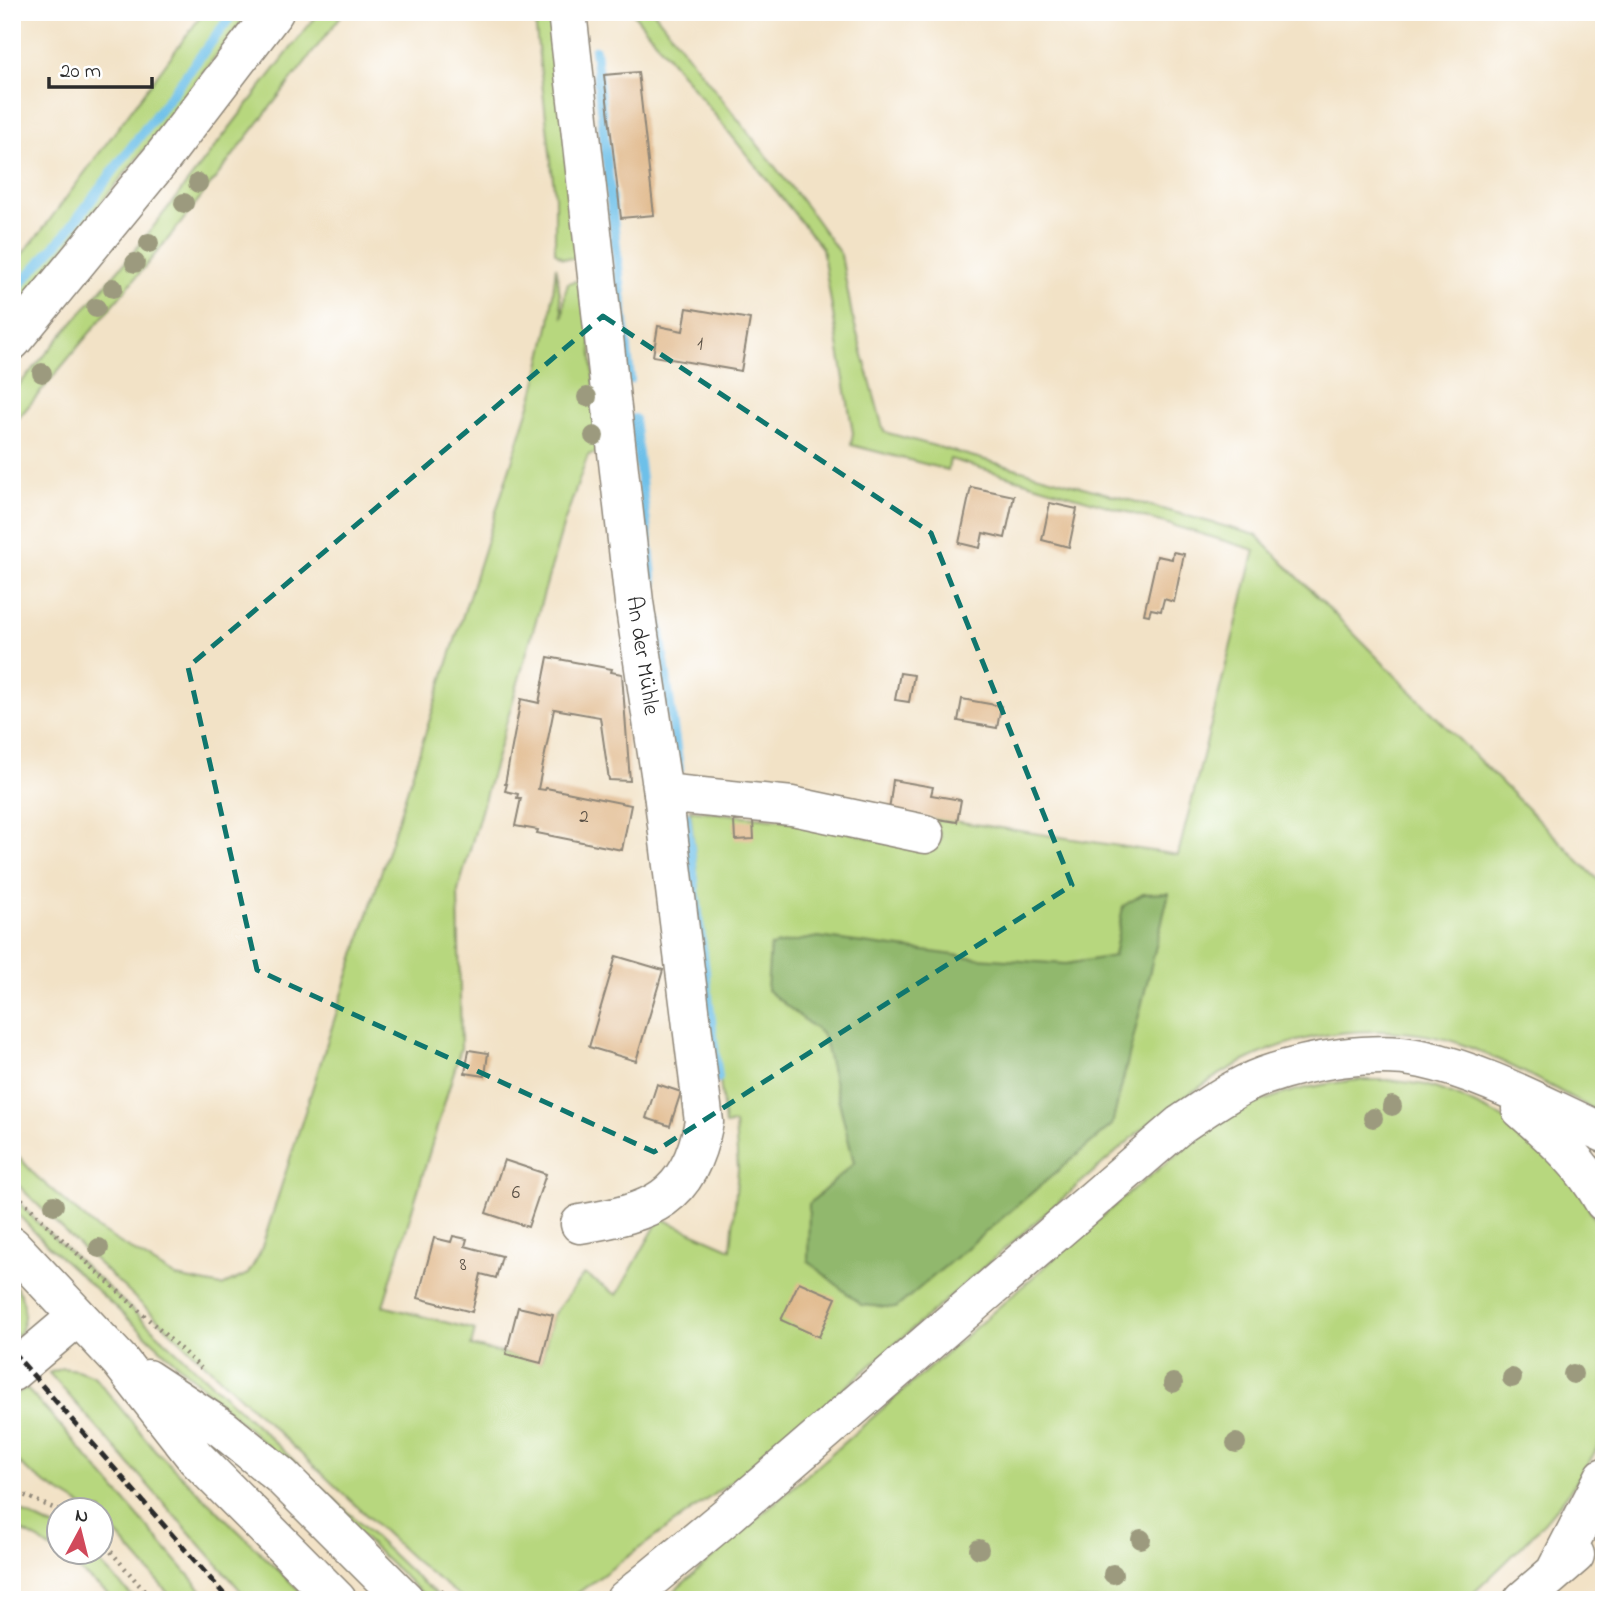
<svg xmlns="http://www.w3.org/2000/svg" width="1616" height="1612" font-family="'Indie Flower',sans-serif">
	<rect width="100%" height="100%" fill="#fff"/>
	<filter id="ink" filterUnits="userSpaceOnUse"><feTurbulence type="fractalNoise" baseFrequency=".0143" numOctaves="2"/><feDisplacementMap in="SourceGraphic" scale="14" xChannelSelector="R" yChannelSelector="G"/><feConvolveMatrix kernelMatrix="1 2 1 2 8 2 1 2 1" color-interpolation-filters="sRGB"/></filter>
	<filter id="wash" filterUnits="userSpaceOnUse"><feTurbulence type="fractalNoise" baseFrequency=".00686" numOctaves="4" result="noise"/><feDisplacementMap in="SourceGraphic" scale="28" xChannelSelector="R" yChannelSelector="G"/><feGaussianBlur stdDeviation="1.57" result="paint"/><feColorMatrix in="noise" values="0 0 0 0 0 0 0 0 0 0 0 0 0 0 0 0 0 1.4 0 .05"/><feComposite in="paint" operator="in"/></filter>
	<g filter="url(#wash)">
		<rect width="100%" height="100%" fill="#f2e2c6"/>
		<path fill="#b7d77e" stroke="#718154" stroke-width="2" d="M204 12H249L151 141 12 313V266L40 233Z
			M319 12H344L173 233 12 426V393L133 253Z
			M534 12H553L580 254 573 259 562 258 555 252V197Z
			M632 12H654L808 209 841 255 852 315 884 432 1256 535 1604 886V1115C1557 1090 1511 1063 1461 1044 1437 1035 1408 1032 1383 1031 1283 1029 1223 1067 1147 1125L823 1407 735 1479 568 1600H465L415 1561 69 1236 12 1179V1149L36 1176 96 1228 176 1277 222 1286 248 1274 260 1253 534 392 550 322 556 266 563 318 565 293 568 283 575 281 586 285 600 452 588 455 564 523 458 891 461 1048 383 1306 475 1330 471 1346 541 1362 553 1315 584 1274 617 1295 660 1218 731 1249 738 1169 735 1124 725 1125 690 810 821 824 887 843 936 849 941 838 934 818 1178 855 1255 550 950 459 948 470 851 445 853 433 822 248Z
			M1359 1080H1388L1426 1085 1457 1096 1501 1117 1532 1138 1578 1188 1604 1237V1434C1572 1502 1520 1549 1466 1600H664L1129 1193C1164 1165 1199 1134 1239 1112 1276 1092 1317 1084 1359 1080Z
			M12 1195 36 1221 266 1434 417 1578 444 1600H429L267 1446 45 1243 12 1208Z
			M12 1282C28 1299 27 1317 18 1336L12 1330Z
			M62 1368 77 1370 94 1376 155 1450 309 1600H249L49 1373Z
			M26 1388 51 1415 210 1600H174L117 1535 102 1521V1510H89L44 1483 23 1467 12 1455V1397Z
			M12 1507 59 1530 60 1552 90 1553 136 1600H112L105 1591 39 1540 12 1526Z"/>
		<path fill="#91b86d" stroke="#5e724c" stroke-width="2" d="M1169 893 1112 1125 896 1308 861 1305 808 1261 809 1204 854 1163 823 1035 767 990 770 946 818 937 977 958 1066 964 1114 956 1123 906 1143 894Z"/>
		<g fill="none" stroke-linecap="round" stroke-linejoin="round">
			<path stroke="#6dc0e9" stroke-width="10" d="M595 50 630 379
				M12 293 64 236 234 12
				M634 419 653 585
				M658 620 679 769
				M686 816 718 1078"/>
		</g>
		<g id="blocks">
			<path fill="#e1ba8d" d="M638 72 654 215 621 218 604 75Z
				M687 308 750 319 741 371 653 356 658 326 683 331Z
				M971 487 1014 496 1005 538 983 533 980 548 959 543Z
				M1050 503 1077 509 1069 547 1042 540Z
				M1173 552 1184 554 1174 602 1164 599 1161 611 1151 609 1149 615 1144 614 1157 556 1172 559Z
				M548 657 612 669 611 672 622 674 630 781 609 780 600 717 554 709 538 789 545 790 546 788 631 805 622 850 537 833 538 830 515 826 521 798H517L518 794 505 791 507 784H505L521 699 539 703Z
				M900 673 914 675 909 702 895 700Z
				M962 699 1001 706 997 728 958 721Z
				M893 780 933 787 931 795 961 800 957 822 889 811Z
				M753 820 754 839 735 840 734 821Z
				M616 956 663 970 636 1061 589 1047Z
				M469 1050 488 1053 485 1076 465 1073Z
				M657 1084 681 1092 670 1126 646 1118Z
				M504 1160 546 1174 528 1227 486 1213Z
				M453 1236 467 1239 465 1246 502 1256 496 1278 481 1274 472 1312 418 1298 434 1238 451 1242Z
				M799 1282 836 1298 819 1337 781 1320Z
				M518 1307 553 1315 541 1363 506 1354Z"/>
		</g>
	</g>
	<g filter="url(#ink)">
		<use href="#blocks" fill-opacity="0" stroke="#8e8678" stroke-width="2"/>
		<g fill="none" stroke-linecap="round" stroke-linejoin="round">
			<defs>
				<g id="minor">
					<path id="s1" d="M567 12 634 602 663 793 704 1122C688 1200 653 1212 580 1224"/>
					<path d="M12 341 163 157 274 12"/>
					<path d="M663 793 792 806 925 834"/>
					<path d="M12 1372 77 1317"/>
				</g>
				<path id="major" d="M12 1246 120 1361 196 1458 337 1600
					M147 1379 223 1429 281 1476 405 1600"/>
				<path id="highway" d="M1521 1109C1553 1137 1584 1165 1604 1202
					M1555 1572 1604 1477
					M625 1600 728 1515 1181 1124C1208 1106 1234 1087 1264 1076 1309 1060 1375 1049 1422 1059 1483 1072 1546 1107 1604 1133
					M1523 1600 1575 1555"/>
			</defs>
			<use href="#minor" stroke="#8e8678" stroke-width="41"/>
			<use href="#major" stroke="#8e8678" stroke-width="41"/>
			<use href="#highway" stroke="#8e8678" stroke-width="41"/>
			<path stroke="#8e8678" stroke-width="4.5" stroke-dasharray="2 5" stroke-linecap="butt" d="M12 1189 52 1230 201 1368
				M12 1490 60 1511
				M102 1541 152 1600
				M441 1590 455 1600"/>
			<use href="#minor" stroke="#fff" stroke-width="38"/>
			<use href="#major" stroke="#fff" stroke-width="38"/>
			<use href="#highway" stroke="#fff" stroke-width="38"/>
			<path stroke="#2b2b2b" stroke-width="5" stroke-dasharray="10 5" stroke-linecap="butt" d="M12 1351 229 1600"/>
		</g>
		<g fill="#9c9a7e">
			<circle cx="198" cy="183" r="10"/>
			<circle cx="184" cy="203" r="10"/>
			<circle cx="149" cy="243" r="10"/>
			<circle cx="135" cy="263" r="10"/>
			<circle cx="113" cy="288" r="10"/>
			<circle cx="96" cy="308" r="10"/>
			<circle cx="42" cy="373" r="10"/>
			<circle cx="587" cy="397" r="10"/>
			<circle cx="594" cy="436" r="10"/>
			<circle cx="1392" cy="1106" r="10"/>
			<circle cx="1373" cy="1118" r="10"/>
			<circle cx="54" cy="1205" r="10"/>
			<circle cx="99" cy="1248" r="10"/>
			<circle cx="1573" cy="1374" r="10"/>
			<circle cx="1512" cy="1378" r="10"/>
			<circle cx="1173" cy="1383" r="10"/>
			<circle cx="1236" cy="1443" r="10"/>
			<circle cx="1141" cy="1539" r="10"/>
			<circle cx="979" cy="1549" r="10"/>
			<circle cx="1113" cy="1574" r="10"/>
		</g>
	</g>
	<path fill="none" stroke="#0f766e" stroke-width="5" stroke-dasharray="14 9" stroke-linejoin="round" d="M603 316 931 533 1072 885 654 1152 257 970 188 667Z"/>
	<g text-anchor="middle" dominant-baseline="central" stroke-width="6" stroke-linejoin="round" paint-order="stroke">
		<g font-size="19" fill="#584f44">
			<text x="700" y="344">1</text>
			<text x="584" y="817">2</text>
			<text x="516" y="1193">6</text>
			<text x="463" y="1265">8</text>
		</g>
		<g font-size="23" fill="#2b2b2b" stroke="#fff">
			<text stroke="none"><textPath href="#s1" startOffset="648">An der Mühle</textPath></text>
		</g>
	</g>
	<rect width="1616" height="1612" fill="none" stroke="#fff" stroke-width="42"/>
	<g transform="translate(80 1531) rotate(7)"><circle r="33" fill="#ffffff" stroke="#aaaaaa" stroke-width="2"/>
	<path d="M0-5L12 26L0 18L-12 26Z" fill="#d1495b"/>
	<text y="-10" font-size="19" font-weight="bold" text-anchor="middle" fill="#2b2b2b">N</text>
	</g>
	<path d="M49 77v10h103v-10" fill="none" stroke="#2b2b2b" stroke-width="3.5"/>
	<text x="60" y="77" font-size="21" fill="#2b2b2b" stroke="#ffffff" stroke-width="5" paint-order="stroke">20 m</text>
</svg>
